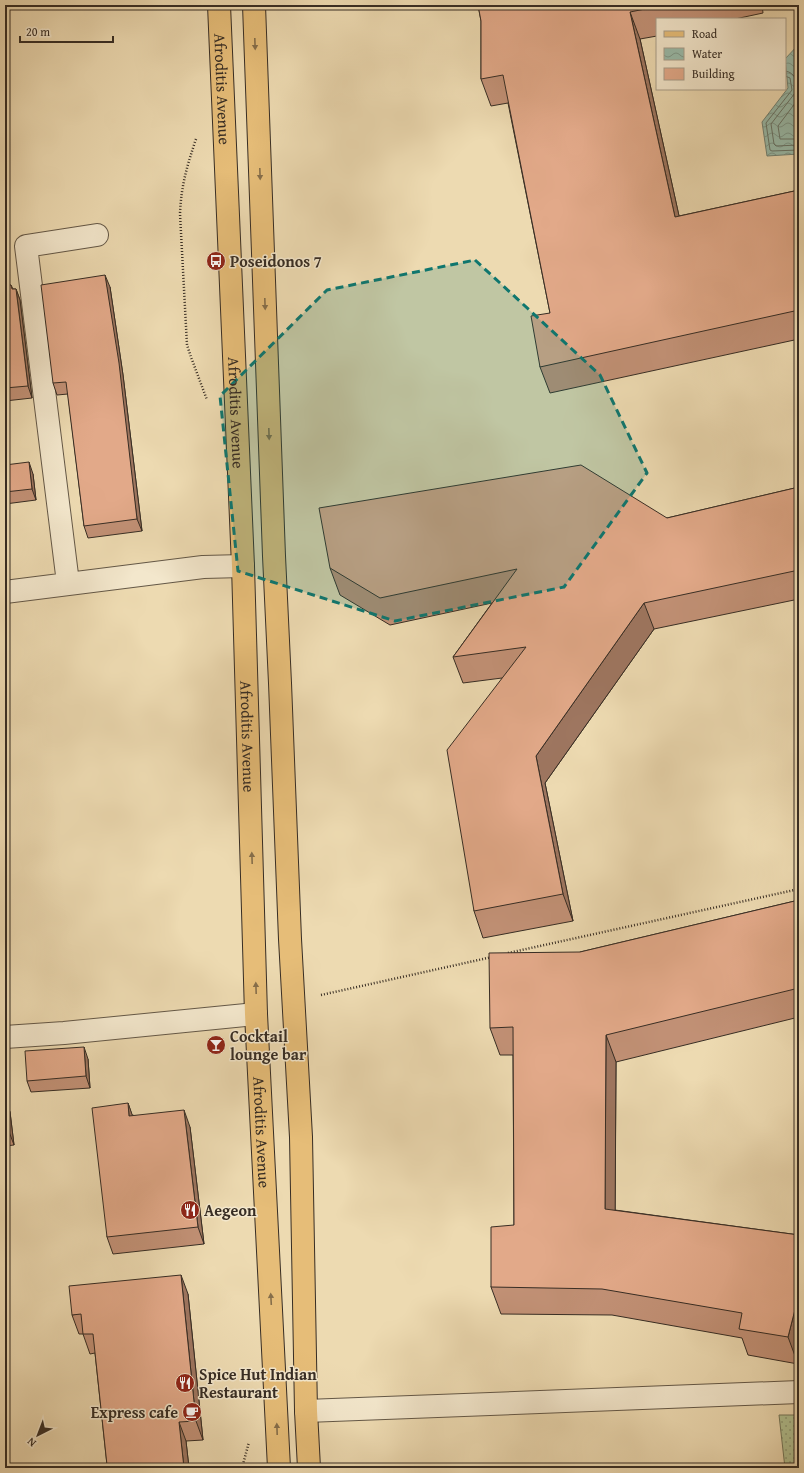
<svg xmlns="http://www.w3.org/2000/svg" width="804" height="1473" font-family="'Gentium Book Plus',serif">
	<defs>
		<pattern id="grass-dots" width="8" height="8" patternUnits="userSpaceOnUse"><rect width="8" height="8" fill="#b2c191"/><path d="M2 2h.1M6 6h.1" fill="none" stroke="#929d76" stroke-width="1.8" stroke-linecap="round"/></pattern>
		<pattern id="water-waves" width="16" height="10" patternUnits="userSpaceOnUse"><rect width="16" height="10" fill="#9ba"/><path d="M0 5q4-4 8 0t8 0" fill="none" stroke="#7e988a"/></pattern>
	</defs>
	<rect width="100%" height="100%" fill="#eddab1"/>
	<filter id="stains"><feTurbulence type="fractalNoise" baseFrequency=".005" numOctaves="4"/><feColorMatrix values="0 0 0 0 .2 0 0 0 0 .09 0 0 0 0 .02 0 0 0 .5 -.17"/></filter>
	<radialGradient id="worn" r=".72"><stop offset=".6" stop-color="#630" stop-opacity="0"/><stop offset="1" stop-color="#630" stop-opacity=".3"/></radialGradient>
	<path fill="url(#grass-dots)" stroke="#74775a" d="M779 1415H799V1468H785Z"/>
	<path fill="url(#water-waves)" stroke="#728274" d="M799 44V154L767 156 762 122 788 88 785 59Z"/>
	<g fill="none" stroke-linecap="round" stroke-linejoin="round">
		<path stroke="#687467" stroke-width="1" d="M785 71C796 72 799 84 795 93L771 124 774 144 776 146 799 145
			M785 76 790 78 792 90 766 123 770 150 772 151 799 150
			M799 98 778 126 780 139H799"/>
		<defs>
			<path id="minor" d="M68 583 26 246 97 235
				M5 592 203 567 243 566
				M5 1037 64 1033 256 1014
				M306 1411 799 1392"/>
			<g id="major">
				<path id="s1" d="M219 5 243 566 256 1014 279 1468"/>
				<path d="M254 5 274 556 280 683 290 939 301 1137 306 1411 309 1468"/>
			</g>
		</defs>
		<use href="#minor" stroke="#645847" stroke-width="24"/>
		<use href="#major" stroke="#372d24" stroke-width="24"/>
		<path stroke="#372d24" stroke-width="2.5" stroke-dasharray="1 2" stroke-linecap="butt" d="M196 139C187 166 181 186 180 214L187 345 191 357 207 400
			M508 953 799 889
			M321 995 492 957
			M242 1468 249 1442"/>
		<use href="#minor" stroke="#f3e7cc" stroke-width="22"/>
		<use href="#major" stroke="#e6bd78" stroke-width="22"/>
	</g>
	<path fill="#c29176" stroke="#372d24" d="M478 5H762L763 13 735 19H657V36L640 39 679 216 799 190V339L550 393 540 367 550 313 508 103 491 106 481 79V21Z
		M11 285 13 289H16L20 300 32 398 5 401V286Z
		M110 287 123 375 142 531 88 538 84 526 68 394 57 395 53 383Z
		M5 465 33 474 36 500 5 504Z
		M799 487V599L654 629 545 783 573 921 483 938 474 911 502 678 463 683 453 657 492 603 390 625 340 595 330 568 667 518Z
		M799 900V1017L616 1062 615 1210 799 1235 798 1364 748 1355 742 1338 612 1315 501 1314 491 1287 514 1225 513 1055H500L490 1028 580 952Z
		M88 1059 90 1088 31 1092 27 1081Z
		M5 1098 10 1112 14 1145 5 1146Z
		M128 1103 132 1115 190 1127 204 1244 113 1254 107 1237Z
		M188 1294 203 1440 186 1441 189 1468H16L107 1465 95 1353 90 1354 83 1334H79L72 1315Z"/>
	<path fill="#9e7660" stroke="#372d24" d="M630 12 640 39 685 243 675 217Z
		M105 275 110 287 123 375 142 531 137 519Z
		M16 289 20 300 32 398 28 386Z
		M29 462 33 474 36 500 32 489Z
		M644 603 654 629 545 783 573 921 563 894 536 756Z
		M606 1035 616 1062 615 1236 605 1209Z
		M84 1047 88 1059 90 1088 86 1076Z
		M5 1098 10 1112 14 1145 8 1129Z
		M128 1103 134 1120 129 1116Z
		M184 1110 190 1127 204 1244 198 1227Z
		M181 1275 188 1294 203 1440 196 1421Z
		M799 1294V1361L798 1364 788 1337Z
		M179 1422 186 1441 189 1468H184Z"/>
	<path fill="#e2a989" stroke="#372d24" d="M478 5H665L630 12 675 217 799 190V310L540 367 531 316 550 313 503 75 481 79V21Z
		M105 275 119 363 137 519 84 526 66 382 53 383 41 285Z
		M11 285 12 289H16L28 386 5 388V286Z
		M29 462 32 489 5 492V465Z
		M581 465 667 518 799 487V570L644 603 536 756 563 894 474 911 447 750 526 647 453 657 517 569 380 598 330 568 319 508Z
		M799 900V988L606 1035 605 1209 799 1235V1294L788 1337 739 1329 742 1313 602 1289 491 1287V1227L514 1225 513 1027 490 1028 489 953 580 952Z
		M84 1047 86 1076 27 1081 25 1051Z
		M5 1101 8 1129 5 1130Z
		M128 1103 129 1116 184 1110 198 1227 107 1237 92 1108Z
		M181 1275 196 1421 179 1422 184 1468H16L107 1465 93 1334H83L81 1314 72 1315 69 1286Z"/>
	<defs><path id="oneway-solid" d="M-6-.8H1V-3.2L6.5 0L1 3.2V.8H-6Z"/></defs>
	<g fill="#866e4a">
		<use href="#oneway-solid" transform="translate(255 44) rotate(88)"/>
		<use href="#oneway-solid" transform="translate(260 174) rotate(88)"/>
		<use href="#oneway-solid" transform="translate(265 304) rotate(88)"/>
		<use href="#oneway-solid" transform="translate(269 434) rotate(88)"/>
		<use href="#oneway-solid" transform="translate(252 858) rotate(-92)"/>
		<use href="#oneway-solid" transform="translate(256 988) rotate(-92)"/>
		<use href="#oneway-solid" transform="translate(271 1299) rotate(-93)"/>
		<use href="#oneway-solid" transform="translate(277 1429) rotate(-92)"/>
	</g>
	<path fill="#0f766e" fill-opacity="0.2" stroke="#0f766e" stroke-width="3" stroke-dasharray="8 5" stroke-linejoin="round" d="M475 260 600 375 647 473 564 587 395 621 238 571 220 396 327 290Z"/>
	<defs>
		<symbol id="bus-disc" viewBox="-11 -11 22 22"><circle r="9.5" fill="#8f2418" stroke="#f3e7cc"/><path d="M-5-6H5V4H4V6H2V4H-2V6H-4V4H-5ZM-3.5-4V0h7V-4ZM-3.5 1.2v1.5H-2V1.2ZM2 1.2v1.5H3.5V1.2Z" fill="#fff"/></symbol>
		<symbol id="bar-disc" viewBox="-11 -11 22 22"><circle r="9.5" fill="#8f2418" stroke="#f3e7cc"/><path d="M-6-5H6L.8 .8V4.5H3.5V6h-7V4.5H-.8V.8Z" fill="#fff"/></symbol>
		<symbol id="restaurant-disc" viewBox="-11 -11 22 22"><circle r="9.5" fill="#8f2418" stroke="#f3e7cc"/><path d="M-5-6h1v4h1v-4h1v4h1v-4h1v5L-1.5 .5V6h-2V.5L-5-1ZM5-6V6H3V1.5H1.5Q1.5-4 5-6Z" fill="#fff"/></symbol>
		<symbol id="cafe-disc" viewBox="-11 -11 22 22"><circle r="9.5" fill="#8f2418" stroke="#f3e7cc"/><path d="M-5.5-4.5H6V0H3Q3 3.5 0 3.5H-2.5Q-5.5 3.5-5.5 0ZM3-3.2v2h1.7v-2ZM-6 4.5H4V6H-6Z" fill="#fff"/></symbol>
	</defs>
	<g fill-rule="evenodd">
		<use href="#bus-disc" x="205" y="250" width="22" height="22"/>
		<use href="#bar-disc" x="205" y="1034" width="22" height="22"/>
		<use href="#restaurant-disc" x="179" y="1199" width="22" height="22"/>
		<use href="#restaurant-disc" x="174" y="1372" width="22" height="22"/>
		<use href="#cafe-disc" x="181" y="1401" width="22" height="22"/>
	</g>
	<g text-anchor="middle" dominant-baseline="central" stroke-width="3" stroke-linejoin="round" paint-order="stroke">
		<g font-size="16" fill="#372d24" stroke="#f3e7cc">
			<text stroke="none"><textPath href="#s1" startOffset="84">Afroditis Avenue</textPath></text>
			<text stroke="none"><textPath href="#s1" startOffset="408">Afroditis Avenue</textPath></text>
			<text stroke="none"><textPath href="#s1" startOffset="732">Afroditis Avenue</textPath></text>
			<text stroke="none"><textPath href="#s1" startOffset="1128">Afroditis Avenue</textPath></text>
		</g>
		<g font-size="16" font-weight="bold" fill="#372d24" stroke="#f3e7cc" text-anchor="start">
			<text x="230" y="261">Poseidonos 7</text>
			<text x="230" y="1036">Cocktail<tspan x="230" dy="18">lounge bar</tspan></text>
			<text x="204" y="1210">Aegeon</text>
			<text x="199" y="1374">Spice Hut Indian<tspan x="199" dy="18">Restaurant</tspan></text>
			<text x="178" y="1412" text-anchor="end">Express cafe</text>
		</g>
	</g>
	<rect width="804" height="1473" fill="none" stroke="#eddab1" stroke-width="20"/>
	<rect x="6" y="6" width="792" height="1461" fill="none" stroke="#372d24" stroke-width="2"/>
	<rect x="10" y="10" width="784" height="1453" fill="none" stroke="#372d24"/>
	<rect x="656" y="18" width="130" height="72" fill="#f3e7cc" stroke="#a89d89"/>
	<rect x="664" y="31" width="20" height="6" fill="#e6bd78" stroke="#a89d89"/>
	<text x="692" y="38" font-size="12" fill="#372d24">Road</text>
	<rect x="664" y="48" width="20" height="12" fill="url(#water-waves)" stroke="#a89d89"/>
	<text x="692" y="58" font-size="12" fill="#372d24">Water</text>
	<rect x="664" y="68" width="20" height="12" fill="#e2a989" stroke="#a89d89"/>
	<text x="692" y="78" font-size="12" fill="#372d24">Building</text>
	<g transform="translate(38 1435) rotate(222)" stroke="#f3e7cc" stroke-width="3" paint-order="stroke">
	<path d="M0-3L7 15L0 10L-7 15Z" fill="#372d24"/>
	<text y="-6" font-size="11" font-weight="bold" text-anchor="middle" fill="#372d24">N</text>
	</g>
	<path d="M20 36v6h93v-6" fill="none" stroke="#372d24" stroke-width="2"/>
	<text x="26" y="36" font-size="12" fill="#372d24" stroke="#f3e7cc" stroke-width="3" paint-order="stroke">20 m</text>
	<rect width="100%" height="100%" filter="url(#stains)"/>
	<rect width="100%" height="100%" fill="url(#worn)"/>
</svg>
